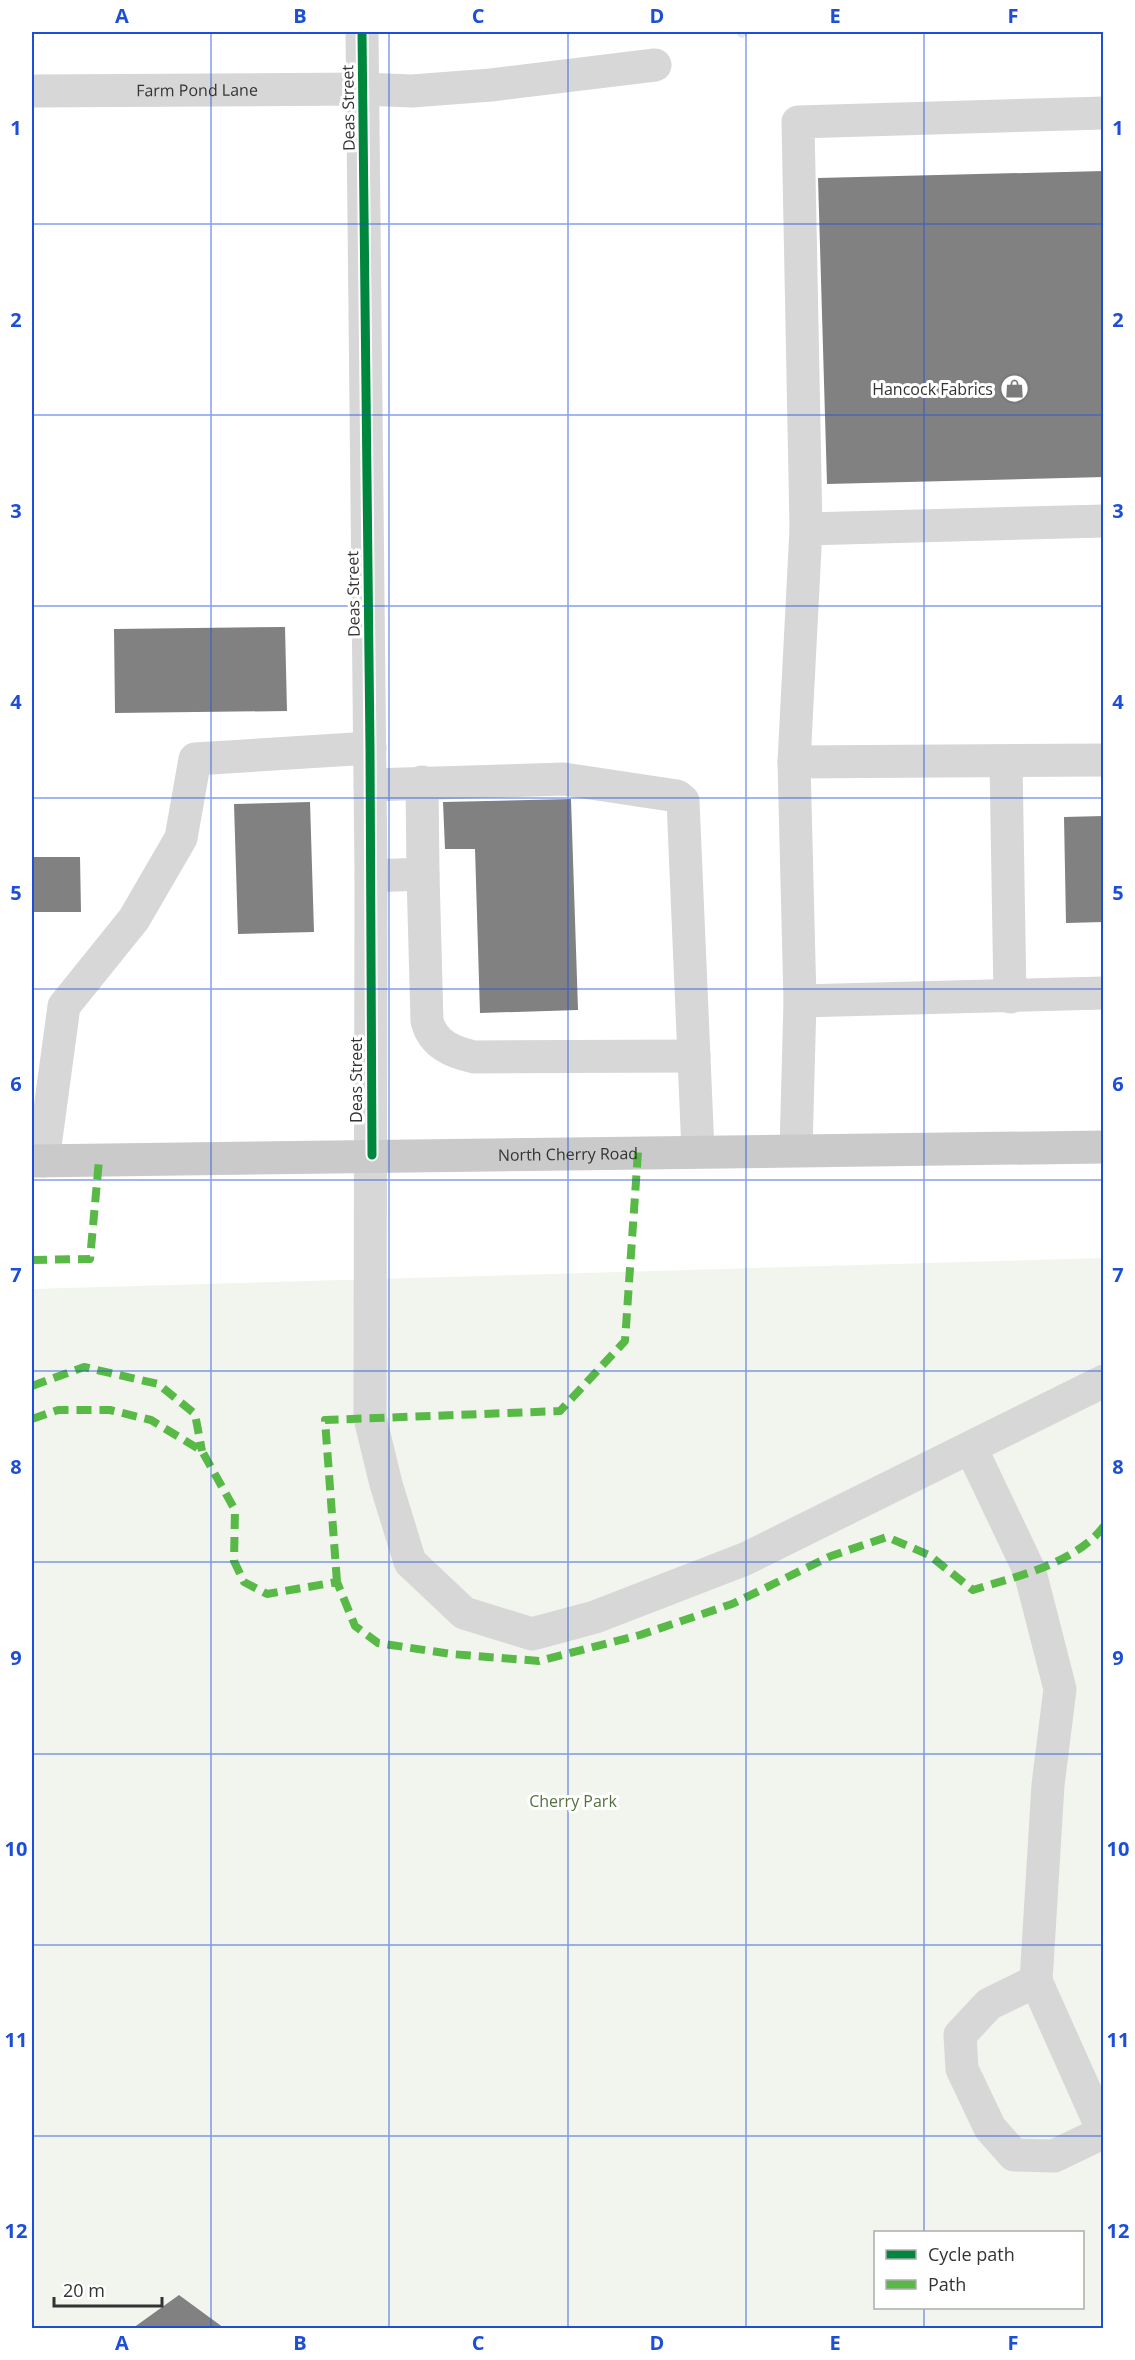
<svg xmlns="http://www.w3.org/2000/svg" width="1135" height="2360" font-family="'Open Sans',sans-serif">
	<rect width="100%" height="100%" fill="#fff"/>
	<path fill="#f1f5ed" fill-rule="evenodd" d="M1103 1258V2328H32V1289ZM876 2232H1082V2308H876Z"/>
	<g fill="none" stroke-linecap="round" stroke-linejoin="round">
		<path stroke="#ddebf3" stroke-width="10" d="M742 32V33"/>
	</g>
	<path fill="#818181" d="M1104 171V477L827 484 818 178Z
		M285 627 287 711 115 713 114 629Z
		M571 799 578 1010 480 1013 475 849H445L443 802Z
		M310 802 314 932 238 934 234 804Z
		M1104 816V922L1066 923 1064 817Z
		M32 857H80L81 912H32Z
		M179 2295 224 2328H133Z"/>
	<g fill="none" stroke-linecap="round" stroke-linejoin="round">
		<g stroke="#d7d7d7" stroke-width="33">
			<path d="M362 32 371 876 370 1418 386 1484 410 1562 464 1613 532 1634 595 1617 745 1559 1104 1381"/>
			<path id="s1" d="M32 91 363 89 412 91 491 85 655 65"/>
			<path d="M1104 521 806 529 794 762 1104 760"/>
			<path d="M806 529 798 122 1104 113"/>
			<path d="M794 762 800 1001 796 1150"/>
			<path d="M1006 762 1010 997"/>
			<path d="M370 785 564 779 677 796 683 801 698 1151"/>
			<path d="M423 874 427 1021C433 1044 452 1052 474 1057L694 1056"/>
			<path d="M371 876 423 874 422 782"/>
			<path d="M800 1001 1104 993"/>
			<path d="M43 1161 64 1006 134 919 181 838 195 759 370 748"/>
			<path d="M971 1448 1030 1572 1060 1689 1048 1785 1036 1981 1104 2133"/>
			<path d="M1036 1981 989 2004 960 2035 962 2069 990 2128 1014 2155 1054 2156 1104 2132"/>
		</g>
		<path stroke="#cacaca" stroke-width="33" id="s2" d="M32 1161 1104 1147"/>
		<path stroke="#58b947" stroke-width="8" stroke-dasharray="15 8" stroke-linecap="butt" d="M32 1260 90 1259 99 1160
			M32 1386 84 1367 158 1384 195 1414 202 1451
			M32 1419 58 1410H110L151 1420 202 1451 235 1510 234 1561 244 1582 267 1594 337 1582 355 1626 378 1643 451 1654 539 1661 640 1635 732 1604 831 1556 887 1537 929 1555 973 1590C1017 1576 1075 1564 1104 1526
			M337 1582 325 1420 560 1411 625 1341 638 1152"/>
		<defs>
			<path id="cycleway" d="M362 32 370 748 372 1155"/>
		</defs>
		<use href="#cycleway" stroke="#fff" stroke-width="13"/>
		<use href="#cycleway" stroke="#00873e" stroke-width="9"/>
	</g>
	<path fill="none" stroke="#1d4ed8" stroke-width="1.5" stroke-opacity="0.55" d="M211 32V2328M389 32V2328M568 32V2328M746 32V2328M924 32V2232M32 224H1104M32 415H1104M32 606H1104M32 798H1104M32 989H1104M32 1180H1104M32 1371H1104M32 1562H1104M32 1754H1104M32 1945H1104M32 2136H1104M924 2308V2328"/>
	<defs>
		<symbol id="shop-ring" viewBox="-11 -11 22 22"><circle r="9.5" fill="#fff" stroke="#7a7a7a" stroke-width="1.5"/><path d="M-5-2.5h2.3a2.7 3.5 0 0 1 5.4 0H5L5.5 6h-11ZM-1.5-2.5h3a1.5 2.3 0 0 0-3 0Z" fill="#7a7a7a"/></symbol>
	</defs>
	<g fill-rule="evenodd">
		<use href="#shop-ring" x="998" y="372" width="33" height="33"/>
	</g>
	<g text-anchor="middle" dominant-baseline="central" stroke-width="6" stroke-linejoin="round" paint-order="stroke">
		<g font-size="16" fill="#333" stroke="#fff">
			<text stroke="none"><textPath href="#s1" startOffset="165">Farm Pond Lane</textPath></text>
			<text transform="translate(348 108) rotate(-91)">Deas Street</text>
			<text transform="translate(353 594) rotate(-91)">Deas Street</text>
			<text transform="translate(356 1080) rotate(-90)">Deas Street</text>
			<text stroke="none"><textPath href="#s2" startOffset="536">North Cherry Road</textPath></text>
		</g>
		<g font-size="16" fill="#333" stroke="#fff" text-anchor="end">
			<text x="993" y="389">Hancock Fabrics</text>
		</g>
		<g font-size="16" fill="#56703f" stroke="#fff">
			<text x="573" y="1801">Cherry Park</text>
		</g>
	</g>
	<rect width="1135" height="2360" fill="none" stroke="#ffffff" stroke-width="66"/>
	<rect x="874" y="2231" width="210" height="78" fill="#ffffff" stroke="#adadad" stroke-width="1.5"/>
	<rect x="886" y="2250" width="30" height="9" fill="#00873e" stroke="#adadad" stroke-width="1.5"/>
	<text x="928" y="2261" font-size="18" fill="#333333">Cycle path</text>
	<rect x="886" y="2280" width="30" height="9" fill="#58b947" stroke="#adadad" stroke-width="1.5"/>
	<text x="928" y="2291" font-size="18" fill="#333333">Path</text>
	<path d="M54 2297v9h108v-9" fill="none" stroke="#333333" stroke-width="3"/>
	<text x="63" y="2297" font-size="18" fill="#333333" stroke="#ffffff" stroke-width="4.5" paint-order="stroke">20 m</text>
	<rect x="33" y="33" width="1069" height="2294" fill="none" stroke="#1d4ed8" stroke-width="2"/>
	<g font-size="20" text-anchor="middle" font-weight="bold" fill="#1d4ed8">
		<text x="122" y="23">A</text>
		<text x="300" y="23">B</text>
		<text x="478" y="23">C</text>
		<text x="657" y="23">D</text>
		<text x="835" y="23">E</text>
		<text x="1013" y="23">F</text>
		<text x="16" y="135">1</text>
		<text x="1118" y="135">1</text>
		<text x="16" y="327">2</text>
		<text x="1118" y="327">2</text>
		<text x="16" y="518">3</text>
		<text x="1118" y="518">3</text>
		<text x="16" y="709">4</text>
		<text x="1118" y="709">4</text>
		<text x="16" y="900">5</text>
		<text x="1118" y="900">5</text>
		<text x="16" y="1091">6</text>
		<text x="1118" y="1091">6</text>
		<text x="16" y="1282">7</text>
		<text x="1118" y="1282">7</text>
		<text x="16" y="1474">8</text>
		<text x="1118" y="1474">8</text>
		<text x="16" y="1665">9</text>
		<text x="1118" y="1665">9</text>
		<text x="16" y="1856">10</text>
		<text x="1118" y="1856">10</text>
		<text x="16" y="2047">11</text>
		<text x="1118" y="2047">11</text>
		<text x="16" y="2238">12</text>
		<text x="1118" y="2238">12</text>
		<text x="122" y="2350">A</text>
		<text x="300" y="2350">B</text>
		<text x="478" y="2350">C</text>
		<text x="657" y="2350">D</text>
		<text x="835" y="2350">E</text>
		<text x="1013" y="2350">F</text>
	</g>
</svg>
